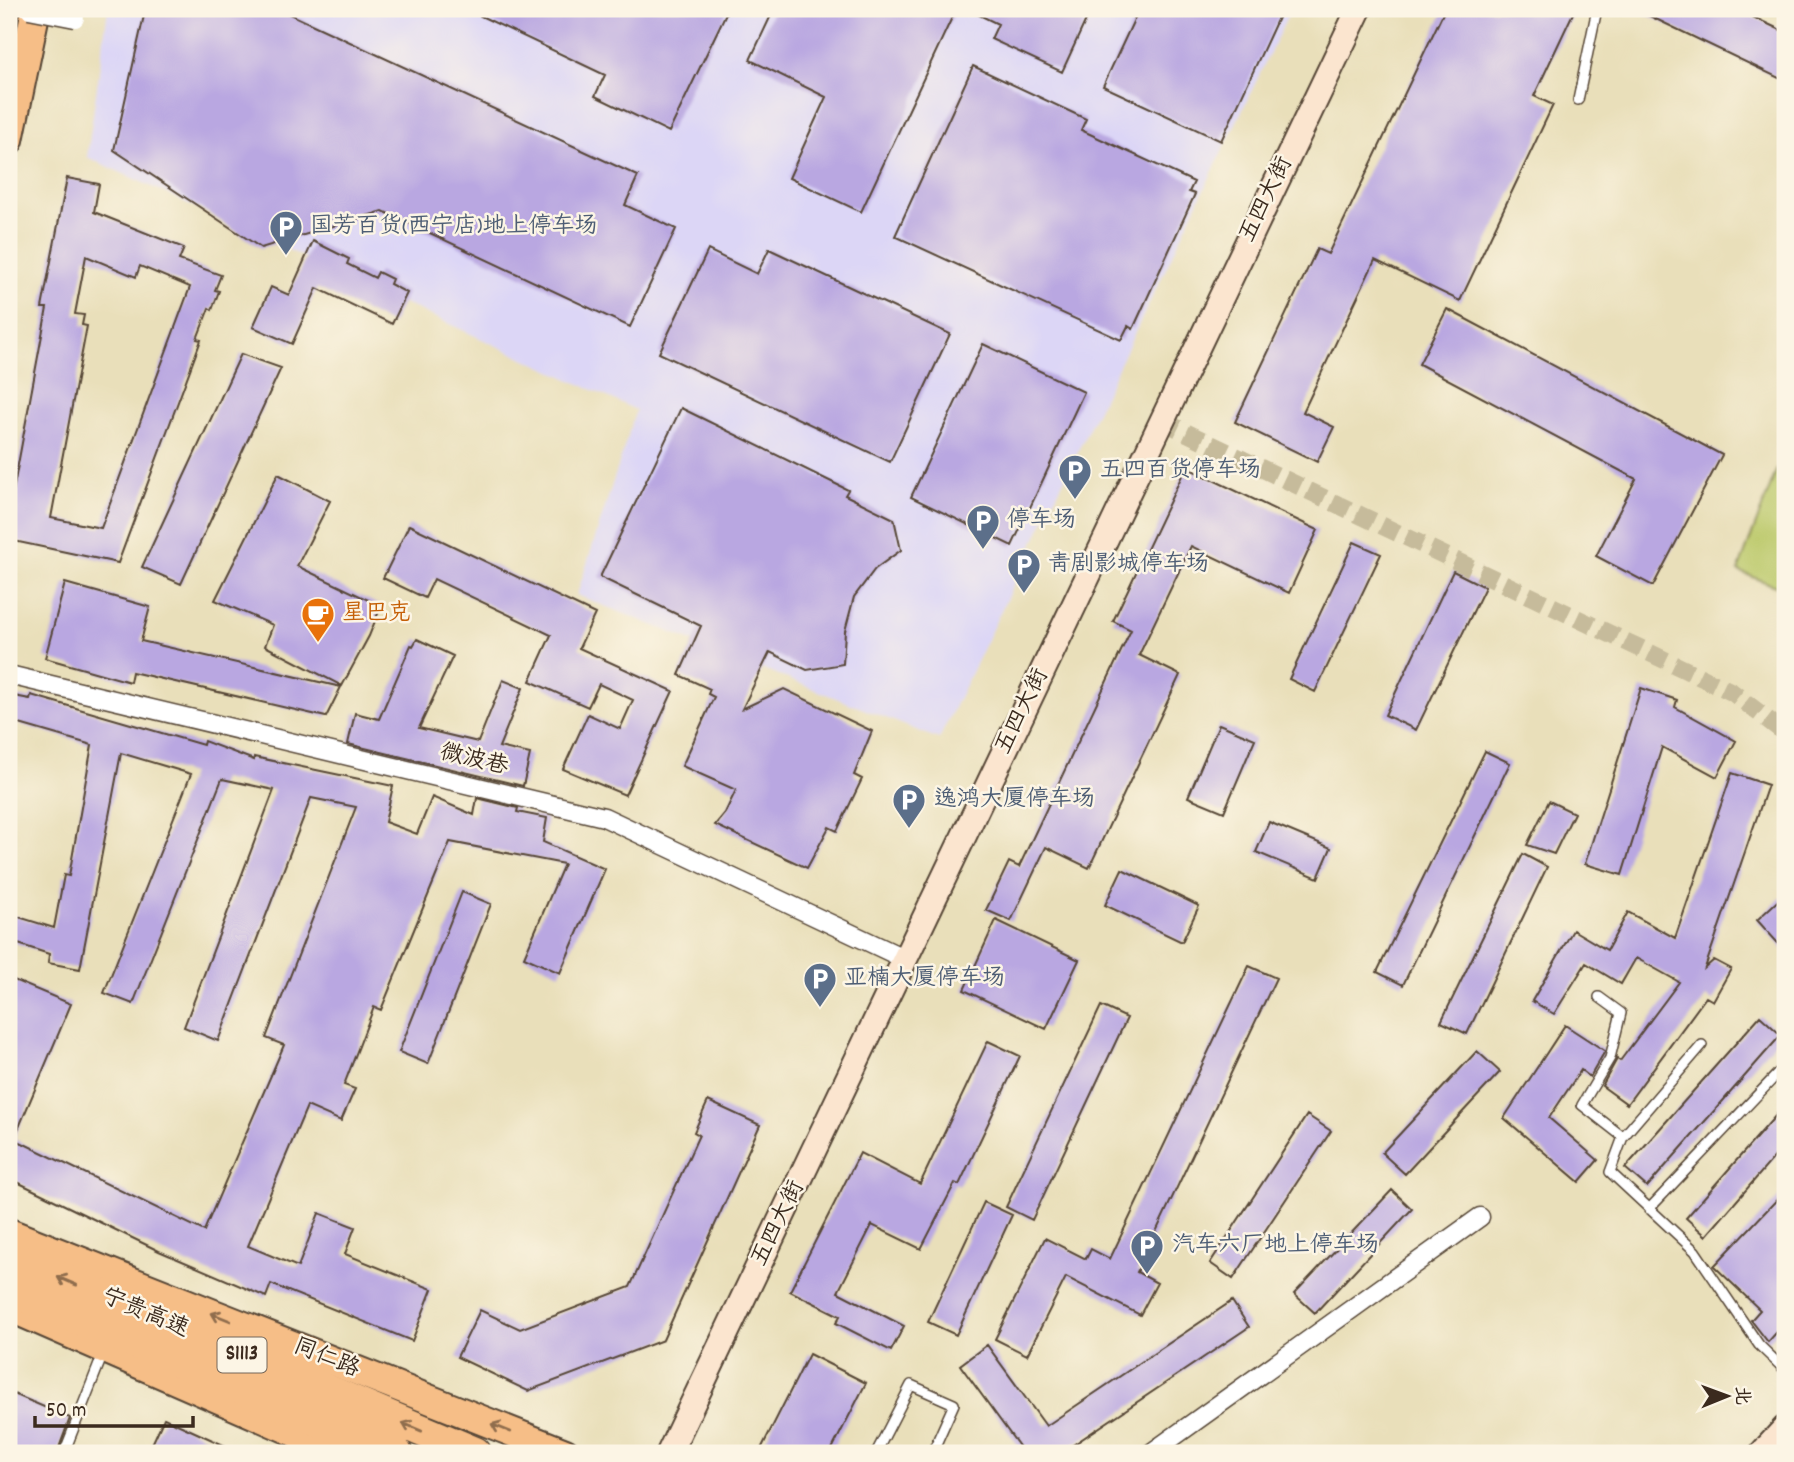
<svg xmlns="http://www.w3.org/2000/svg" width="1794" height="1462" font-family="Dekko,'LXGW WenKai TC',sans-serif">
	<rect width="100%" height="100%" fill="#fcf5e5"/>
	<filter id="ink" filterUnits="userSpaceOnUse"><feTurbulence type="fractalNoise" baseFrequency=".0143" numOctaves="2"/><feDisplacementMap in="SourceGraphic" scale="14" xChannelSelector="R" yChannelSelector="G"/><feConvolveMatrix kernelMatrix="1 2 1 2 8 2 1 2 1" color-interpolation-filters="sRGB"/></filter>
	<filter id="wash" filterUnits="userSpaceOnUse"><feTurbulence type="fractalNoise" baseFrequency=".00686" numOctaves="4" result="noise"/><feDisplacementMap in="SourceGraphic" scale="28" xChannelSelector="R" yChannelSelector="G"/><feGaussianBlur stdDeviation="1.57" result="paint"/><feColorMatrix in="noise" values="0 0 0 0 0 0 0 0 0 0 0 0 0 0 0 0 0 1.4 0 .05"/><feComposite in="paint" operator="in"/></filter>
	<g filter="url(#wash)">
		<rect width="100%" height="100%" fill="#e9dfba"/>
		<path fill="#dcd6f6" d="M108 9H1291L939 739 577 595 636 410 87 157Z"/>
		<path fill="#bcc96b" stroke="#7c7a44" stroke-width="2" d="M1785 448V590L1738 571Z"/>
		<g id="blocks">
			<path fill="#b9a7e1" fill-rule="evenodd" d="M151 9H279L638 176 625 205 676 229 630 327 383 211 261 248 114 150 145 11Z
				M466 9H728L669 132 595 96 605 75Z
				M774 9H956L861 212 789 178 826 97 750 60Z
				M967 9H1091L1062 72 991 39 998 24Z
				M1139 9H1282L1221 141 1103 86Z
				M1445 9H1575L1534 96 1553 105 1460 301 1375 260 1303 412 1334 427 1317 462 1235 422 1317 249 1328 254Z
				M1635 9H1736L1785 32V81Z
				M973 66 1086 119 1081 130 1194 182 1189 192 1195 194 1133 329 1128 326 1121 340 895 236Z
				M67 178 99 184 94 212 184 248 179 260 221 275 215 290 219 291 212 310 209 308 197 339 201 340 118 563 9 540V513L47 308H42ZM86 256 136 277 140 266 190 287 101 528 51 518 87 326 82 325 84 315 75 314Z
				M313 241 349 259 347 264 375 278 378 272 392 279 390 284 407 293 392 324 317 288 292 344 253 327 271 287 289 295Z
				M769 249 950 334 890 462 659 353 708 250 757 274Z
				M1447 309 1722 455 1653 586 1596 556 1636 479 1419 364Z
				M983 344 1084 392 1012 546 911 497Z
				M241 354 281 368 181 584 142 567Z
				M681 408 848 490 845 495 894 519 901 550 875 569 854 597 845 631 843 664 807 670 770 652 742 709 784 689 872 731 854 775 862 779 837 831 829 827 807 868 715 825 725 813 736 790 682 766 714 697 708 694 710 689 679 675 701 626 600 577Z
				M1186 467 1318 530 1289 593 1191 546 1139 655 1180 675 1089 868 1046 847 1011 921 986 910 1009 862 1019 867 1131 630 1113 621Z
				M278 474 330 501 297 566 381 606 369 636 342 686 265 646 273 625 215 600Z
				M409 525 595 614 579 648 673 691 625 795 563 769 588 714 620 729 633 700 599 684 588 707 530 681 551 635 434 579 425 598 383 578Z
				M1354 542 1381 554 1315 692 1289 679Z
				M1453 571 1485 587 1416 730 1385 715Z
				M65 583 150 607 141 641 341 687 326 717 132 672 130 682 45 658Z
				M417 639 453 656 419 728 478 742 503 680 523 688 499 747 530 754 523 786 348 744 355 713 379 719 411 645 413 646Z
				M1641 688 1677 700 1675 707 1736 741 1717 777 1662 747 1622 875 1585 864Z
				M9 695 30 699 31 695 203 745 204 741 254 760V757L393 786 385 822 417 834 432 797 474 815 477 798 518 808 517 812 547 818 543 842 605 869 560 973 524 957 564 864 450 842 381 1010 374 1007 344 1085 355 1089 341 1121 307 1106 248 1246 298 1267 319 1213 355 1227 345 1254 432 1289 412 1341 271 1284 266 1297 159 1251 9 1178V978L71 1004 14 1139 204 1231 284 1045 266 1038 356 807 311 798 218 1041 184 1027 274 790 222 779 133 1004 104 993 191 774 121 753 80 969 48 963 49 954 9 941V914L54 928 64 875 69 876 92 745 9 721Z
				M1219 724 1255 739 1224 812 1188 797Z
				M1485 751 1510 763 1403 985 1377 972Z
				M1732 773 1768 785 1705 968 1714 960 1731 969 1713 1001 1706 997 1627 1104 1602 1086 1617 1059 1620 1061 1679 982 1636 958 1621 984 1586 963 1554 1014 1532 1001 1573 930 1607 950 1628 912 1675 938Z
				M1549 801 1574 813 1554 854 1527 845Z
				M1269 822 1331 848 1318 878 1256 852Z
				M1523 854 1547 867 1467 1034 1441 1022Z
				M1122 869 1199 906 1182 942 1105 905Z
				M462 892 491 904 428 1064 399 1052Z
				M1785 894V951L1757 920Z
				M996 920 1079 960 1046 1029 964 990Z
				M1249 966 1276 978 1137 1272 1157 1283 1140 1315 1066 1277 1027 1355 995 1339 1045 1238 1086 1259 1091 1249 1110 1259Z
				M1101 1006 1127 1018 1032 1220 1006 1207Z
				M1760 1016 1781 1035 1647 1187 1625 1168Z
				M1565 1025 1605 1051 1590 1077 1581 1070 1549 1118 1598 1160 1579 1182 1504 1118Z
				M988 1041 1020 1056 959 1185 955 1183 921 1249 872 1225 838 1292 904 1326 891 1351 836 1323 840 1316 790 1291 860 1153 920 1184Z
				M1477 1051 1500 1072 1405 1174 1382 1153Z
				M708 1101 760 1125 663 1340 528 1391 457 1357 480 1310 520 1329 630 1287 699 1135 694 1132Z
				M1785 1105V1145L1706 1236 1686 1218Z
				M1307 1115 1331 1131 1233 1279 1210 1263Z
				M1392 1190 1412 1209 1315 1313 1294 1294Z
				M1785 1191V1323L1768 1342 1751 1320 1760 1310 1714 1266Z
				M984 1202 1012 1215 956 1335 928 1322Z
				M1232 1301 1249 1327 1061 1453H1024L960 1365 987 1345 1046 1426Z
				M809 1354 866 1383 830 1453H759Z
				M9 1392 70 1418 57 1453H9Z
				M164 1418 241 1453H148Z"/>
		</g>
	</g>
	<g filter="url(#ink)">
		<use href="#blocks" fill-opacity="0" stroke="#554535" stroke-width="2"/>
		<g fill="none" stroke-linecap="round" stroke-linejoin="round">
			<path stroke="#c6bb9b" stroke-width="18" stroke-dasharray="18 9" stroke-linecap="butt" d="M1162 421 1732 692 1785 733"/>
			<defs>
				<path id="lane" d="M1578 100 1597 9
					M1599 997 1621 1013 1610 1058 1582 1105 1623 1137 1702 1045
					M1623 1137 1610 1172 1695 1251 1759 1345 1785 1370
					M1649 1209 1785 1066
					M64 1453 103 1354
					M876 1453 911 1385 954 1404 932 1453"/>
				<path id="street" d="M9 675 604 817 905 959
					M1151 1453 1480 1217"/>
				<path id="secondary" d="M669 1453 1359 9
					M1762 1453 1785 1428"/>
				<path id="primary" d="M9 140 36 9
					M9 1233 565 1453
					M9 1307 343 1453"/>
				<path id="highway" d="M9 1256 475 1453
					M9 1289 396 1453"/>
			</defs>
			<use href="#lane" stroke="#554535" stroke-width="12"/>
			<use href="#street" stroke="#554535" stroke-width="21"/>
			<use href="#secondary" stroke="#554535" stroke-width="28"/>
			<use href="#primary" stroke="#554535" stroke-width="32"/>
			<use href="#highway" stroke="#554535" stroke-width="35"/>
			<use href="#lane" stroke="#fff" stroke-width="9"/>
			<use href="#street" stroke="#fff" stroke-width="18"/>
			<use href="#secondary" stroke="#fbe5cf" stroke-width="24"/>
			<use href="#primary" stroke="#f6be87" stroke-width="28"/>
			<use href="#highway" stroke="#f6be87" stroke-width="32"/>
			<defs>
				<path id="street-bridge" d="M29 9 75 18"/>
			</defs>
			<use href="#street-bridge" stroke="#554535" stroke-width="21" stroke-linecap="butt"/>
			<use href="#street-bridge" stroke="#fff" stroke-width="18"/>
		</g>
		<defs><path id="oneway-shaft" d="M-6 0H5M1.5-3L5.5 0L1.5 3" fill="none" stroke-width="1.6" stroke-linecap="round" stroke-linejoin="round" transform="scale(1.75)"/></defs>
		<g stroke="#8f6d4d">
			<use href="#oneway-shaft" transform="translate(67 1281) rotate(-157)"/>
			<use href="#oneway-shaft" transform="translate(221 1317) rotate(-158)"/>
			<use href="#oneway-shaft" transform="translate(412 1427) rotate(-157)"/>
			<use href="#oneway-shaft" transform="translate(501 1428) rotate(-158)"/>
		</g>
	</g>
	<defs>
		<symbol id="parking-pin" viewBox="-11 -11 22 30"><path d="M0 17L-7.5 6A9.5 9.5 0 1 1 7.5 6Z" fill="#5c6f8a" stroke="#fcf5e5"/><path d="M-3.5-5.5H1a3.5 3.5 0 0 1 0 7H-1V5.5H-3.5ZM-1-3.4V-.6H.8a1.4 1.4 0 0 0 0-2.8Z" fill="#fff"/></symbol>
		<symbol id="cafe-pin" viewBox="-11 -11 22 30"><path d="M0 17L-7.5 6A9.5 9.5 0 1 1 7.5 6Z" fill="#e8710a" stroke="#fcf5e5"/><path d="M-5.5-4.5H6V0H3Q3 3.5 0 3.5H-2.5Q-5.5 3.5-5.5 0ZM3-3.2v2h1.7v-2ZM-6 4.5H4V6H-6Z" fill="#fff"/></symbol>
	</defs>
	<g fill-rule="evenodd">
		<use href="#parking-pin" x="267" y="208" width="38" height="52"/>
		<use href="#parking-pin" x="1056" y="452" width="38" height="52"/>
		<use href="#parking-pin" x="964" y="502" width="38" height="52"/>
		<use href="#parking-pin" x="1005" y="546" width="38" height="52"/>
		<use href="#cafe-pin" x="299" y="595" width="38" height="52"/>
		<use href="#parking-pin" x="890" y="781" width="38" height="52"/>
		<use href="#parking-pin" x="801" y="960" width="38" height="52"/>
		<use href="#parking-pin" x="1128" y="1227" width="38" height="52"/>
	</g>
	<g text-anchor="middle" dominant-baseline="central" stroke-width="5" stroke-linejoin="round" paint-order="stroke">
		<rect fill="#fcf5e5" stroke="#75675a" stroke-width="2" x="217.5" y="1337.5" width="49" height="35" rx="5"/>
		<g font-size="21" font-weight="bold" fill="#3b2a1e">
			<text x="242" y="1355">S1113</text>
		</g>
		<g font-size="23" fill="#3b2a1e" stroke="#fcf5e5">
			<text transform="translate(1267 200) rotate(-64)">五四大街</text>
			<text transform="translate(1023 712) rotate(-64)">五四大街</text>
			<text transform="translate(474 761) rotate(13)">微波巷</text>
			<text transform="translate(779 1224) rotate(-64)">五四大街</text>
			<text transform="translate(145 1314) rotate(23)">宁贵高速</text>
			<text transform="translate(326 1359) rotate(22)">同仁路</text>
		</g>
		<g font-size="23" fill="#4e5e75" stroke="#fcf5e5" text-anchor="start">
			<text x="310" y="227">国芳百货(西宁店)地上停车场</text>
			<text x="1100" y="471">五四百货停车场</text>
			<text x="1007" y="521">停车场</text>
			<text x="1048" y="565">青剧影城停车场</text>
			<text x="934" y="800">逸鸿大厦停车场</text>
			<text x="844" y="979">亚楠大厦停车场</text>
			<text x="1172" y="1246">汽车六厂地上停车场</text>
		</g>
		<g font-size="23" fill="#c56008" stroke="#fcf5e5" text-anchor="start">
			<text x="342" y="614">星巴克</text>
		</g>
	</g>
	<rect width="1794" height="1462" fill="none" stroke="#fcf5e5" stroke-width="35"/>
	<g transform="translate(1727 1396) rotate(89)" stroke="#fcf5e5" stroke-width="5" paint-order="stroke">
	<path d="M0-5L12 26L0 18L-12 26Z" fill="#3b2a1e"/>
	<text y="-10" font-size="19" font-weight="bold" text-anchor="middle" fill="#3b2a1e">北</text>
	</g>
	<path d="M35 1416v10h158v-10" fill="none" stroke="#3b2a1e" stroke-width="3.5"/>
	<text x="46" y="1416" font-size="21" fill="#3b2a1e" stroke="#fcf5e5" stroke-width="5" paint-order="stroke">50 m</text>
</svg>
